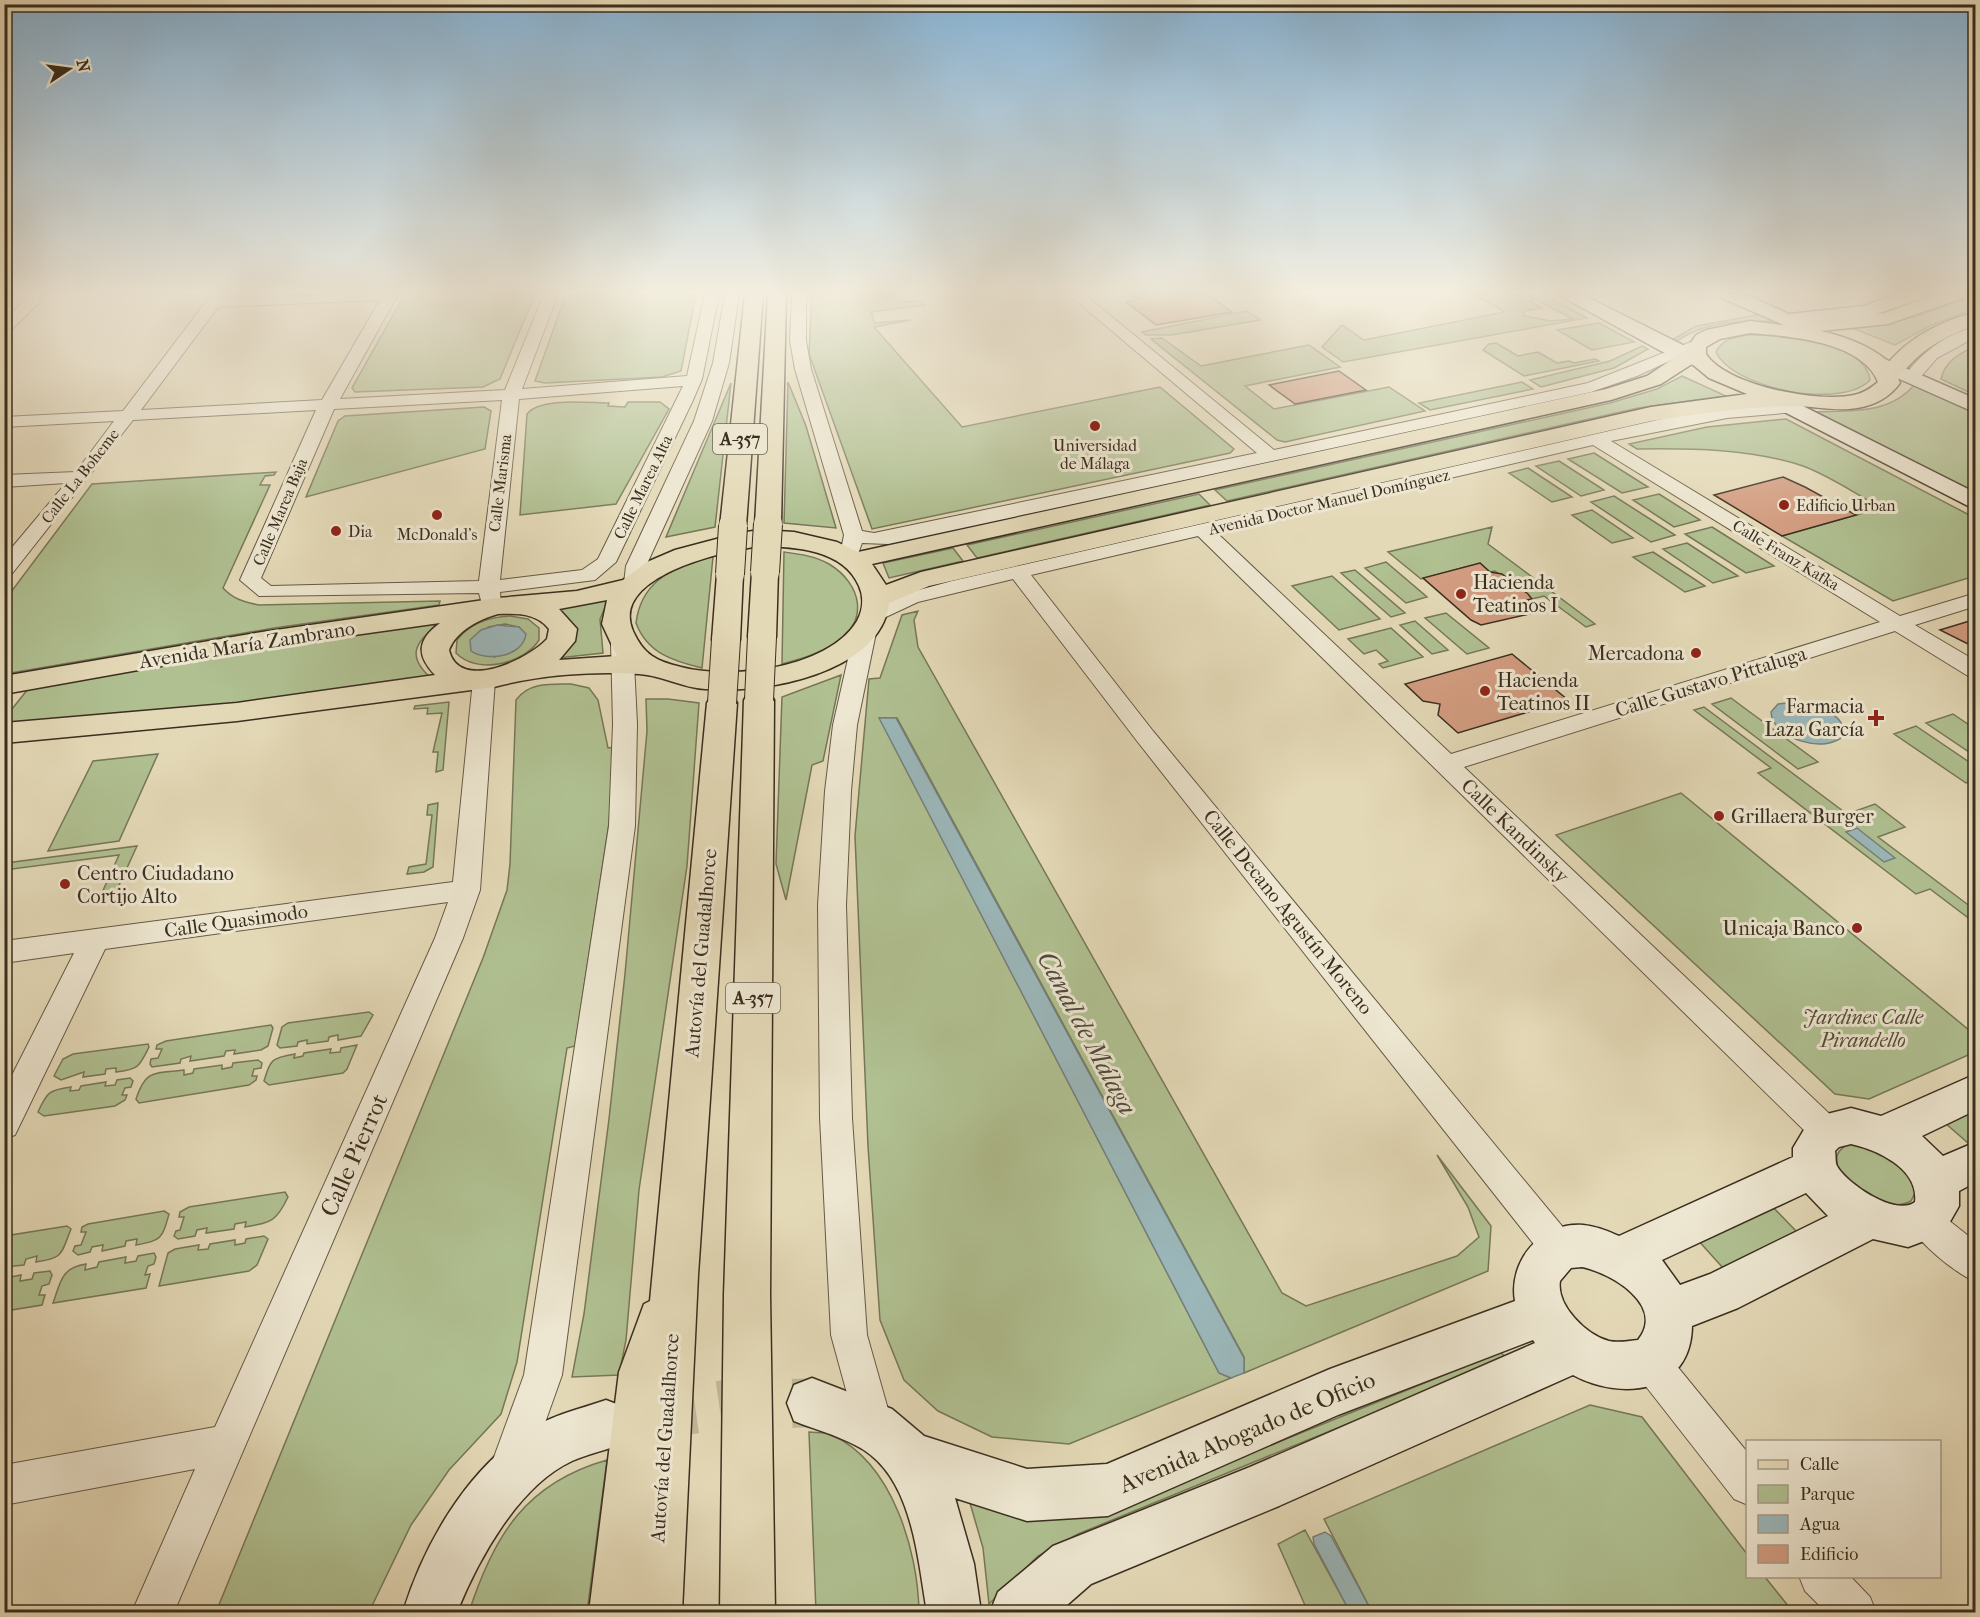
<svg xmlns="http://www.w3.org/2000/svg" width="1980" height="1617" font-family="'IM FELL French Canon',serif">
	<rect width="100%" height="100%" fill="#e4d9b7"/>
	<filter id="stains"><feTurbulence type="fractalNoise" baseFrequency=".00333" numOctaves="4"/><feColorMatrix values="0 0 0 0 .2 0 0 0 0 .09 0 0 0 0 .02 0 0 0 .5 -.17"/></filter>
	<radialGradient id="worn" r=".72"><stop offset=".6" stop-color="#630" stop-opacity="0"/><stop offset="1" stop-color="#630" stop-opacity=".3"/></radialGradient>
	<path fill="#b0c091" stroke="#767758" stroke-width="1.5" fill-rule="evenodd" d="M405 294H535L500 379 483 387 355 392 352 388Z
		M566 294H696L681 371 662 377 545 383 535 381Z
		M812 294H897L905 302 917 301 924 305 871 312 875 323 911 320 874 327 962 427 1160 387 1234 449 1230 453 872 529 809 354Z
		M1474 294H1543L1587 318 1343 362 1322 347 1342 325 1364 340 1505 312ZM1533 298 1573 319 1551 321 1524 316V311L1542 308 1530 301Z
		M1975 295V308L1932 325 1895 345 1852 328 1915 317Z
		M1247 311 1260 320 1172 335H1146L1142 332Z
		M1763 314 1778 321C1740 322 1706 319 1674 343L1672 340 1696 326Z
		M1599 323 1634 342 1592 350 1557 330Z
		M1750 335C1781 335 1865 341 1870 380 1842 410 1733 389 1716 352 1723 338 1736 337 1750 335Z
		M1162 338 1201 366 1309 345 1340 367 1245 386 1274 409 1389 387 1425 411 1285 442 1277 440 1151 339Z
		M1496 343 1518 356 1538 352 1557 363 1569 361 1574 363 1595 359 1599 361 1524 376 1483 350 1489 344Z
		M1642 346 1648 349 1614 368 1541 387 1530 380 1610 361Z
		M1975 346V395L1941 379C1945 361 1959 354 1975 346Z
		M1682 376 1726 396 1638 408 1227 501 1215 490 1610 403 1657 389Z
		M788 382 806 426 836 528 784 523Z
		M1522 382 1533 389 1430 410 1419 403Z
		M731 383 715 527 666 537Z
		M1915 384 1975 411V497L1810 412C1847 410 1889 416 1915 384Z
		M628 402H660L669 409 616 504 520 515 527 414C540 397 589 403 609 403L608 406 625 407Z
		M484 407 491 411 485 449 306 497 338 421 345 416Z
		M1786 419 1975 518V576L1893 601 1782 536 1881 508C1856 494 1830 476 1803 466 1752 449 1691 448 1637 449L1629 444 1707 427Z
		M1594 453 1648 487 1622 493 1568 459Z
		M1559 461 1604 490 1581 496 1536 466Z
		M1528 468 1572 497 1552 502 1509 473Z
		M276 472 274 475 265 476 260 485H270L223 588C233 599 244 602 259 605L440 601 439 605 274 628 5 674V600L92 484Z
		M1199 494 1210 505 977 558 967 545Z
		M1659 494 1700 520 1674 527 1633 500Z
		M1614 496 1675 535 1651 542 1591 502Z
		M1592 510 1633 538 1612 543 1572 515Z
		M1492 527 1488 544 1595 624 1586 627 1544 596 1532 599 1495 571 1490 572 1480 563 1421 579 1388 552Z
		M1712 527 1774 566 1746 573 1685 534Z
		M1687 543 1738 576 1713 583 1663 549Z
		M953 548 963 561 889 578 883 563Z
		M784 552C799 554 815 556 829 564 862 584 870 622 834 644 818 654 800 659 782 664Z
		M1653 552 1705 586 1685 592 1633 557Z
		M704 557H713L702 668C673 661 647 653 636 623 641 582 670 570 704 557Z
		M1386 562 1427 597 1406 603 1365 568Z
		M1355 570 1405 613 1391 617 1341 573Z
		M1332 576 1380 619 1339 630 1292 586Z
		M610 596 600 619 603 653 558 658 568 620 559 609Z
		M918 611 914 620 918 647 1282 1293 1306 1306 1457 1256 1479 1237 1468 1207 1437 1155 1491 1226 1488 1271 1244 1373V1357L897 718H880L1219 1373 1231 1378 1069 1444 992 1437 938 1411 904 1380 880 1320 868 1146 855 836 869 679 880 678 902 615Z
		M1446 613 1489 648 1467 654 1425 618Z
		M510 616 528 619 539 628V640C524 664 477 675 456 653L457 640C470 623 489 617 510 616ZM505 624 519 627 514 651 494 657 488 627Z
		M441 621C418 641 403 654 432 679L249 702 5 724 4 719 28 689 302 640Z
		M1415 621 1448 650 1432 654 1400 625Z
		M1391 628 1423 657 1383 668 1379 664 1388 661 1376 650 1364 654 1348 639Z
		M841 675 823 761 812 765 786 900 776 864 782 697Z
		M571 684 589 688 598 700 608 748 616 747 609 823 575 1046 567 1048 517 1362 501 1414 449 1470 411 1525 369 1612H216L483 958 507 890 510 864 516 700C529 682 551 684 571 684Z
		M1731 698 1743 707 1818 762 1798 769 1712 704Z
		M646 699H668L699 703 687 866 639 1190 626 1340 619 1375 572 1377 584 1314 609 1119 625 974 647 731Z
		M449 702 443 770 436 772 438 752H433L442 713 427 714 428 708 414 709 415 706Z
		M1704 707 1847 814 1875 804 1905 827 1878 837 1975 910V923L1930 889 1916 894 1758 773 1771 768 1694 710Z
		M1953 714 1975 729V756L1926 723Z
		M1916 726 1975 766V780L1966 783 1894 734Z
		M158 754 119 841 48 851 93 761Z
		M1681 793 1975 1035V1052L1869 1099 1835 1094 1556 835Z
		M438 803 433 867 424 872 407 874 409 867 426 864 432 815H427L428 805Z
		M137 846 115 894 101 895 119 855 5 870 6 863Z
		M369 1012 373 1015 361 1036 338 1040V1035L329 1037 328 1041 307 1044V1040L298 1042 297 1046 280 1048 277 1045 282 1027 288 1023Z
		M271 1025 273 1028 268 1046 261 1050 234 1054 235 1050 226 1051 224 1056 190 1061 191 1056 181 1059 180 1063 152 1067 150 1064 151 1059 158 1058 162 1049H156L157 1045 166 1041Z
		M148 1044 149 1047C139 1067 139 1069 116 1072V1068L106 1069 105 1074 83 1077 84 1072 61 1080 54 1076 63 1059 73 1054Z
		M357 1045 347 1069 343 1073 269 1085 264 1081C271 1059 271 1058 295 1054L294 1058 303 1056 304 1053 331 1049 330 1053 340 1052 341 1048Z
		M258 1060 262 1063 261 1068 254 1069 252 1076H257L256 1080 249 1085 139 1103 136 1099C146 1068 155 1074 184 1070V1075L193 1073 194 1069 222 1065V1069L232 1067 233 1063Z
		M130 1078 133 1081 131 1087 125 1088 122 1095H127L125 1100 115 1106 44 1116 38 1112C47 1092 49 1090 71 1087L70 1091 79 1090 81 1086 106 1082 105 1086 115 1085 117 1080Z
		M1975 1108V1149L1945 1123Z
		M1853 1143 1891 1154 1915 1184V1193L1911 1201C1874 1221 1805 1157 1853 1143Z
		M285 1192 288 1197C276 1222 272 1222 245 1227L246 1222 235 1224 234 1229 206 1233 207 1228 197 1230 195 1236 178 1239 174 1236 176 1231 180 1230 184 1217H179L180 1212 189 1207Z
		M1769 1203 1798 1233 1724 1269 1696 1238Z
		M164 1211 169 1214C162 1239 162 1240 136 1245L137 1239 126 1241 125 1246 102 1251 103 1245 92 1247 90 1252 78 1255 73 1251 75 1246 81 1245 86 1232H81L82 1227 88 1224Z
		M67 1226 71 1229C61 1254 64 1258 36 1262L37 1256 26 1259 24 1265 5 1267V1236Z
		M264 1236 268 1239 257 1265 249 1271 159 1286 168 1253 175 1249 199 1245 198 1250 208 1249 210 1244 235 1240V1245L245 1243 246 1239Z
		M154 1253 156 1257 154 1264 148 1266 145 1275 150 1274 146 1288 53 1303C61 1281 61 1268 86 1264L85 1270 97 1267 99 1262 126 1257 125 1263 136 1261 138 1256Z
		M50 1271 52 1275 49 1284 42 1286 39 1295H45L42 1305 5 1311V1278L21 1275 20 1281 32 1279 34 1273Z
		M1501 1352 1506 1359 1078 1534 1038 1556 989 1604 983 1548 970 1503 1105 1512Z
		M1590 1405 1642 1417 1747 1554 1748 1576 1765 1577 1793 1612H1372L1324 1519Z
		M809 1432C816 1433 826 1432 832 1435 893 1463 918 1552 919 1612H816Z
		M607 1460 587 1612H469C494 1535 526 1483 607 1460Z
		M1305 1530 1350 1612H1308L1278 1544Z"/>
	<path fill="#9bb7ba" stroke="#75807c" stroke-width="1.5" d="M497 625 519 627 526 634C523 657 487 662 471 651L470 640 481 630Z
		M1795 702C1812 703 1846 713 1844 735 1827 755 1772 739 1771 712L1778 704Z
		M879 718H896L1244 1358V1373L1231 1378 1219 1373Z
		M1857 828 1895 858 1884 862 1846 832Z
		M1325 1532 1331 1536 1372 1612H1350L1314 1544 1313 1537Z"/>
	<path fill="#d39d81" stroke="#3b2e1f" stroke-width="1.5" d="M1131 294H1207L1232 312 1156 325 1126 302 1138 299Z
		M1339 371 1366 390 1295 404 1269 385Z
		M1783 477 1805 487 1856 515 1782 536 1714 495Z
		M1480 563 1490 572 1502 574 1528 594 1532 599 1527 600 1542 611 1481 625 1471 620 1423 578Z
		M1976 619V648L1940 630Z
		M1512 654 1568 700 1458 733 1438 715 1440 704 1423 701 1405 684Z"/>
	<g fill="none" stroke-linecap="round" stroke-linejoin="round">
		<path stroke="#c2b799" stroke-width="49" stroke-dasharray="49 24" stroke-linecap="butt" d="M647 1416 729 1404 812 1403"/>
		<defs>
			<path id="street" d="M32 294H48L9 332 4 333V320Z
				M212 294H227L224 298 398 294 340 399 505 390 544 294H558L522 389 687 376 705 294H719L702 379 693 400 616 562 595 580 500 592 501 604 497 608H483L479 593 259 596 240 580 316 410 133 420 11 575 4 577V557L66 483 4 487V475L76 472 114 421 4 427V417L123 411ZM380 300 322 400 141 410 218 307ZM683 386 598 559 582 570 500 580 519 399ZM502 400 479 581 271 586 261 578 334 409Z
				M725 294H739L729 363 712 421 646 566 641 587H627L624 583 626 566 694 421 713 363Z
				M792 294H806V341L811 369 862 531 874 533 1257 453 1068 294H1084L1274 450 1588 383 1691 342H1701L1704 345 1637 376 1591 392 888 544 862 543 858 554H844L841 550 844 535 795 369 790 341Z
				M1976 327V337L1937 358 1917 381H1905L1903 378C1921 353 1945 334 1976 327Z
				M1790 403 1796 404 1798 408 1796 412 1727 418 1611 441 1900 616 1976 593V606L1915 625 1976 661V678L1968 676 1895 631 1464 767 1837 1121 1842 1131 1837 1141 1826 1145 1815 1141 1198 536 1031 575 1153 731 1571 1237 1576 1249 1571 1261 1559 1265 1547 1261 1137 741 1013 579 918 602 873 623 877 628 857 725 851 791 846 905 852 1118 867 1335 893 1427 888 1441 874 1446 860 1441 831 1335 820 1118 818 905 825 791 833 725 855 628 858 623 865 622 861 617 864 612 904 594 952 581 1666 418 1727 408ZM1593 445 1880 622 1451 754 1216 532Z
				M622 636 630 638 633 643 637 724 635 826 562 1375 524 1482 510 1488 496 1482 490 1468 524 1375 609 826 613 724 611 643 614 638Z
				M484 673 492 675 495 680 480 890 463 938 174 1612H132L195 1469 4 1505V1465L215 1427 435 938 448 902 105 949 15 1135 4 1139V1091L74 953 4 963V941L453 882 473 680 476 675Z
				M1925 1206 1937 1211 1976 1242V1282C1955 1273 1917 1242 1908 1222L1913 1211Z
				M1650 1343 1663 1349 1748 1453V1505L1734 1499 1637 1375 1631 1362 1637 1349Z
				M1799 1576H1850L1870 1597 1876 1612H1826L1805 1591Z"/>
			<path id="secondary" d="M1557 294H1581L1707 357 1710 361 1707 365H1693L1661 351Z
				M1720 294H1745L1789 314 1864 306 1897 294H1925L1923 298 1867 317 1810 323 1817 329 1807 335 1722 298Z
				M1875 355 1976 399V413L1868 365 1865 361 1868 357Z
				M1767 388 1976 493V510L1759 399 1756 394 1759 389Z
				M1976 1074V1110L1922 1136 1943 1156 1976 1142V1182L1959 1191V1206L1943 1234 1908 1247 1873 1239 1738 1308 1692 1326C1691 1394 1621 1401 1573 1375L1279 1506 1091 1584 1059 1612H990L998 1592 1053 1546 1250 1467 1535 1343 1533 1340 1338 1415 1108 1516 1027 1521 955 1498 974 1564 981 1612H927C917 1557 913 1473 855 1445 836 1435 814 1429 794 1421L787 1403 794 1385 812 1378 892 1409 924 1436 1027 1469 1107 1464 1330 1369 1515 1301C1508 1261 1541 1222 1583 1225 1595 1226 1608 1231 1619 1236L1793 1157V1148L1811 1118 1851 1108 1881 1116ZM1851 1144C1878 1150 1919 1169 1915 1202 1896 1217 1847 1184 1837 1166 1835 1162 1836 1156 1835 1151L1839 1147ZM1806 1193 1828 1216 1710 1274 1680 1285 1662 1260ZM1582 1267C1611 1273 1666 1305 1638 1340 1629 1341 1618 1343 1609 1341 1586 1335 1556 1305 1560 1281L1571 1268Z
				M606 1400 624 1407 631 1425 624 1443C607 1450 588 1454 572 1461 518 1486 478 1560 457 1612H403C424 1544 467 1469 529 1430 552 1415 580 1409 606 1400Z"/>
			<path id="primary" d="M1936 294H1964L1962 298 1888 324 1821 331C1846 337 1869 345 1889 362 1911 336 1942 321 1976 312V325C1938 340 1924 347 1898 378L1900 383C1889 398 1875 405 1857 408 1834 412 1812 405 1788 406 1742 407 1697 414 1651 421L929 586 889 603C880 674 763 694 705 689 683 688 661 675 639 674 592 671 539 675 494 687L237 721 4 743V723L237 703 435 675C416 655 417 640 440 623L262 648 4 694V676L262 632 498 598 577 591 623 580 647 562 675 550 739 533 760 530 794 532 837 542 858 552 1606 389 1647 376 1686 350 1696 335 1706 330 1750 321 1798 327 1808 321 1885 313ZM1750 333C1788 336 1862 341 1878 382 1871 388 1864 393 1854 395 1818 403 1727 386 1706 354V347L1720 339ZM1692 364 1709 378 1747 394 1651 407 921 572 886 585 872 564 1611 400 1661 384ZM760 546C795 547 843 549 859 586 864 597 863 610 857 621 828 669 730 680 681 667 656 661 644 655 633 631 609 576 725 551 760 546ZM607 600 602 624 617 656 559 660 575 641 577 629 559 609ZM498 614C517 613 537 613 549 629L547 639C529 659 459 693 449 650 456 631 480 619 498 614Z"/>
			<path id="highway" d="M745 294H763L746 526 742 531 733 534 724 531 720 526Z
				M768 294H786L781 524 777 529 768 532 759 529 755 524Z
				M765 564 774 566 778 572 776 637 772 643 762 645 752 643 748 637 752 572 756 566Z
				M730 566 739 568 743 574 740 640 736 646 726 648 716 646 712 640 717 574 721 568Z
				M759 691 770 693 774 700 770 1295 775 1612H720L724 1295 744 700 748 693Z
				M722 694 733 696 737 703 698 1275 682 1612H589L619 1372 644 1304 650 1301 707 703 711 696Z"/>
		</defs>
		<use href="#street" stroke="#655945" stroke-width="2"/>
		<use href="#secondary" stroke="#3b2e1f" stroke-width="3"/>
		<use href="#primary" stroke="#3b2e1f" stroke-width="3"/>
		<use href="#highway" stroke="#3b2e1f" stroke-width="3"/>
		<use href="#street" fill="#ede6d0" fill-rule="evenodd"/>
		<use href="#secondary" fill="#ede6d0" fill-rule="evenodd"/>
		<use href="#primary" fill="#e4d9b7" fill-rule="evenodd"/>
		<use href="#highway" fill="#e4d9b7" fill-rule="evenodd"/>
		<defs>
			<path id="highway-bridge" d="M765 572 768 524
				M730 574 733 526
				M759 700 762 637
				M722 703 726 640"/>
		</defs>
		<use href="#highway-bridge" stroke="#3b2e1f" stroke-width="30" stroke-linecap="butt"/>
		<use href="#highway-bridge" stroke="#e4d9b7" stroke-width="28"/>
	</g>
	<linearGradient id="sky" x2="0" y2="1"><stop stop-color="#89b5d6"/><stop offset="0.56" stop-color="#f3eedf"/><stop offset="1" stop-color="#f3eedf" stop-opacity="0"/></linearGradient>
	<rect width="1980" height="521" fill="url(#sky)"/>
	<g fill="#8f2418" stroke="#ede6d0" stroke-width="2">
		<circle cx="1095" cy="426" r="6"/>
		<circle cx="1784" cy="505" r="6"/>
		<circle cx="437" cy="515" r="6"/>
		<circle cx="336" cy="531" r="6"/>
		<circle cx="1461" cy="594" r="6"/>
		<circle cx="1696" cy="653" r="6"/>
		<circle cx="1485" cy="691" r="6"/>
		<path d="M1873 709h6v6h6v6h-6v6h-6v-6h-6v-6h6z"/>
		<circle cx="1719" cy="816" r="6"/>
		<circle cx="65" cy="884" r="6"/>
		<circle cx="1857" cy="928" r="6"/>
	</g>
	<g text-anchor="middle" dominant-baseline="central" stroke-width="6" stroke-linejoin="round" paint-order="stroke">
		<g font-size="16" fill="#3b2e1f" stroke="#ede6d0">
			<text x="1095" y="445">Universidad<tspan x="1095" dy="18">de Málaga</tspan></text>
			<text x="1796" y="505" text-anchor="start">Edificio Urban</text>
			<text x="348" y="531" text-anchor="start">Dia</text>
			<text x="437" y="534">McDonald's</text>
		</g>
		<g font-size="16" fill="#3b2e1f" stroke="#ede6d0">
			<text transform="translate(80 476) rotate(-52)">Calle La Boheme</text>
			<text transform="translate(500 483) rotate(-83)">Calle Marisma</text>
			<text transform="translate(643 487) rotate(-64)">Calle Marea Alta</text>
			<text transform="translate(1329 502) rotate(-13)">Avenida Doctor Manuel Domínguez</text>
			<text transform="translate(280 512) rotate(-67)">Calle Marea Baja</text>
			<text transform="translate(1786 555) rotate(31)">Calle Franz Kafka</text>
		</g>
		<g fill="#ede6d0" stroke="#706554" stroke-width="1.5">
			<rect x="713" y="424" width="54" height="30" rx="4.5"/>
			<rect x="726" y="983" width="54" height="30" rx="4.5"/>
		</g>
		<g font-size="18" font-weight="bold" fill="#3b2e1f">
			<text x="740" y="439">A-357</text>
			<text x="753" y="998">A-357</text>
		</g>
		<g font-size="20" fill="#3b2e1f" stroke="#ede6d0" text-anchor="start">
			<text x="1473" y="582">Hacienda<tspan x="1473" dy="23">Teatinos I</tspan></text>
			<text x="1684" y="653" text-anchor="end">Mercadona</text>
			<text x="1497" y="680">Hacienda<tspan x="1497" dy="23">Teatinos II</tspan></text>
			<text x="1864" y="706" text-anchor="end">Farmacia<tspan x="1864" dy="23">Laza García</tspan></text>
			<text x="1731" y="816">Grillaera Burger</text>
			<text x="77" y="873">Centro Ciudadano<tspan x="77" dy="23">Cortijo Alto</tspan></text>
			<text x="1845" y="928" text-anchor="end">Unicaja Banco</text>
		</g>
		<g font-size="20" fill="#3b2e1f" stroke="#ede6d0">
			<text transform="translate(247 645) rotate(-9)">Avenida María Zambrano</text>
			<text transform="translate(1711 682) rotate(-17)">Calle Gustavo Pittaluga</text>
			<text transform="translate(1515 831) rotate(44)">Calle Kandinsky</text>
			<text transform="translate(1288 912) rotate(51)">Calle Decano Agustín Moreno</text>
			<text transform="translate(236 921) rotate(-8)">Calle Quasimodo</text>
			<text transform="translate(701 953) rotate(-85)">Autovía del Guadalhorce</text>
			<text transform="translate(665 1438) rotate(-86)">Autovía del Guadalhorce</text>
		</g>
		<g font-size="20" font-style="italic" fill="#524b36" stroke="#ede6d0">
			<text x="1863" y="1017">Jardines Calle<tspan x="1863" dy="23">Pirandello</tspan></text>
		</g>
		<g font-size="24" fill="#3b2e1f" stroke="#ede6d0">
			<text transform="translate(354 1155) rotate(-66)">Calle Pierrot</text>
			<text transform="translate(1247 1432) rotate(-23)">Avenida Abogado de Oficio</text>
		</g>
		<g font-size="26" font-style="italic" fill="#4e493e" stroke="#ede6d0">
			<text transform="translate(1087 1033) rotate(62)">Canal de Málaga</text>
		</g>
	</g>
	<rect width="1980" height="1617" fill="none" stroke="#e4d9b7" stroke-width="24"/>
	<rect x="6" y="6" width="1968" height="1605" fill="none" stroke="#3b2e1f" stroke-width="3"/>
	<rect x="12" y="12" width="1956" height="1593" fill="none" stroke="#3b2e1f" stroke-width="1.5"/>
	<rect x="1746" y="1440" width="195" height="138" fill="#ede6d0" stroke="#a69c89" stroke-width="1.5"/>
	<rect x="1758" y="1460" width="30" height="9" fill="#e4d9b7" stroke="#a69c89" stroke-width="1.5"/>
	<text x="1800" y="1470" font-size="18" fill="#3b2e1f">Calle</text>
	<rect x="1758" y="1485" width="30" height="18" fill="#b0c091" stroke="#a69c89" stroke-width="1.5"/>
	<text x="1800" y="1500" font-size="18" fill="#3b2e1f">Parque</text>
	<rect x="1758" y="1515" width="30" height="18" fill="#9bb7ba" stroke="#a69c89" stroke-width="1.5"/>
	<text x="1800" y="1530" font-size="18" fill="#3b2e1f">Agua</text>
	<rect x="1758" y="1545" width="30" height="18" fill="#d39d81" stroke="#a69c89" stroke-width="1.5"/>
	<text x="1800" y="1560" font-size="18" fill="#3b2e1f">Edificio</text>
	<g transform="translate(69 69) rotate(77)" stroke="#ede6d0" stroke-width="4.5" paint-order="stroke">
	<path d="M0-4.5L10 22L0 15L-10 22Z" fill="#3b2e1f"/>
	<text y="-9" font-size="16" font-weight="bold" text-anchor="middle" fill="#3b2e1f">N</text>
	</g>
	<rect width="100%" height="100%" filter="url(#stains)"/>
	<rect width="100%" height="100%" fill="url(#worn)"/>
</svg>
